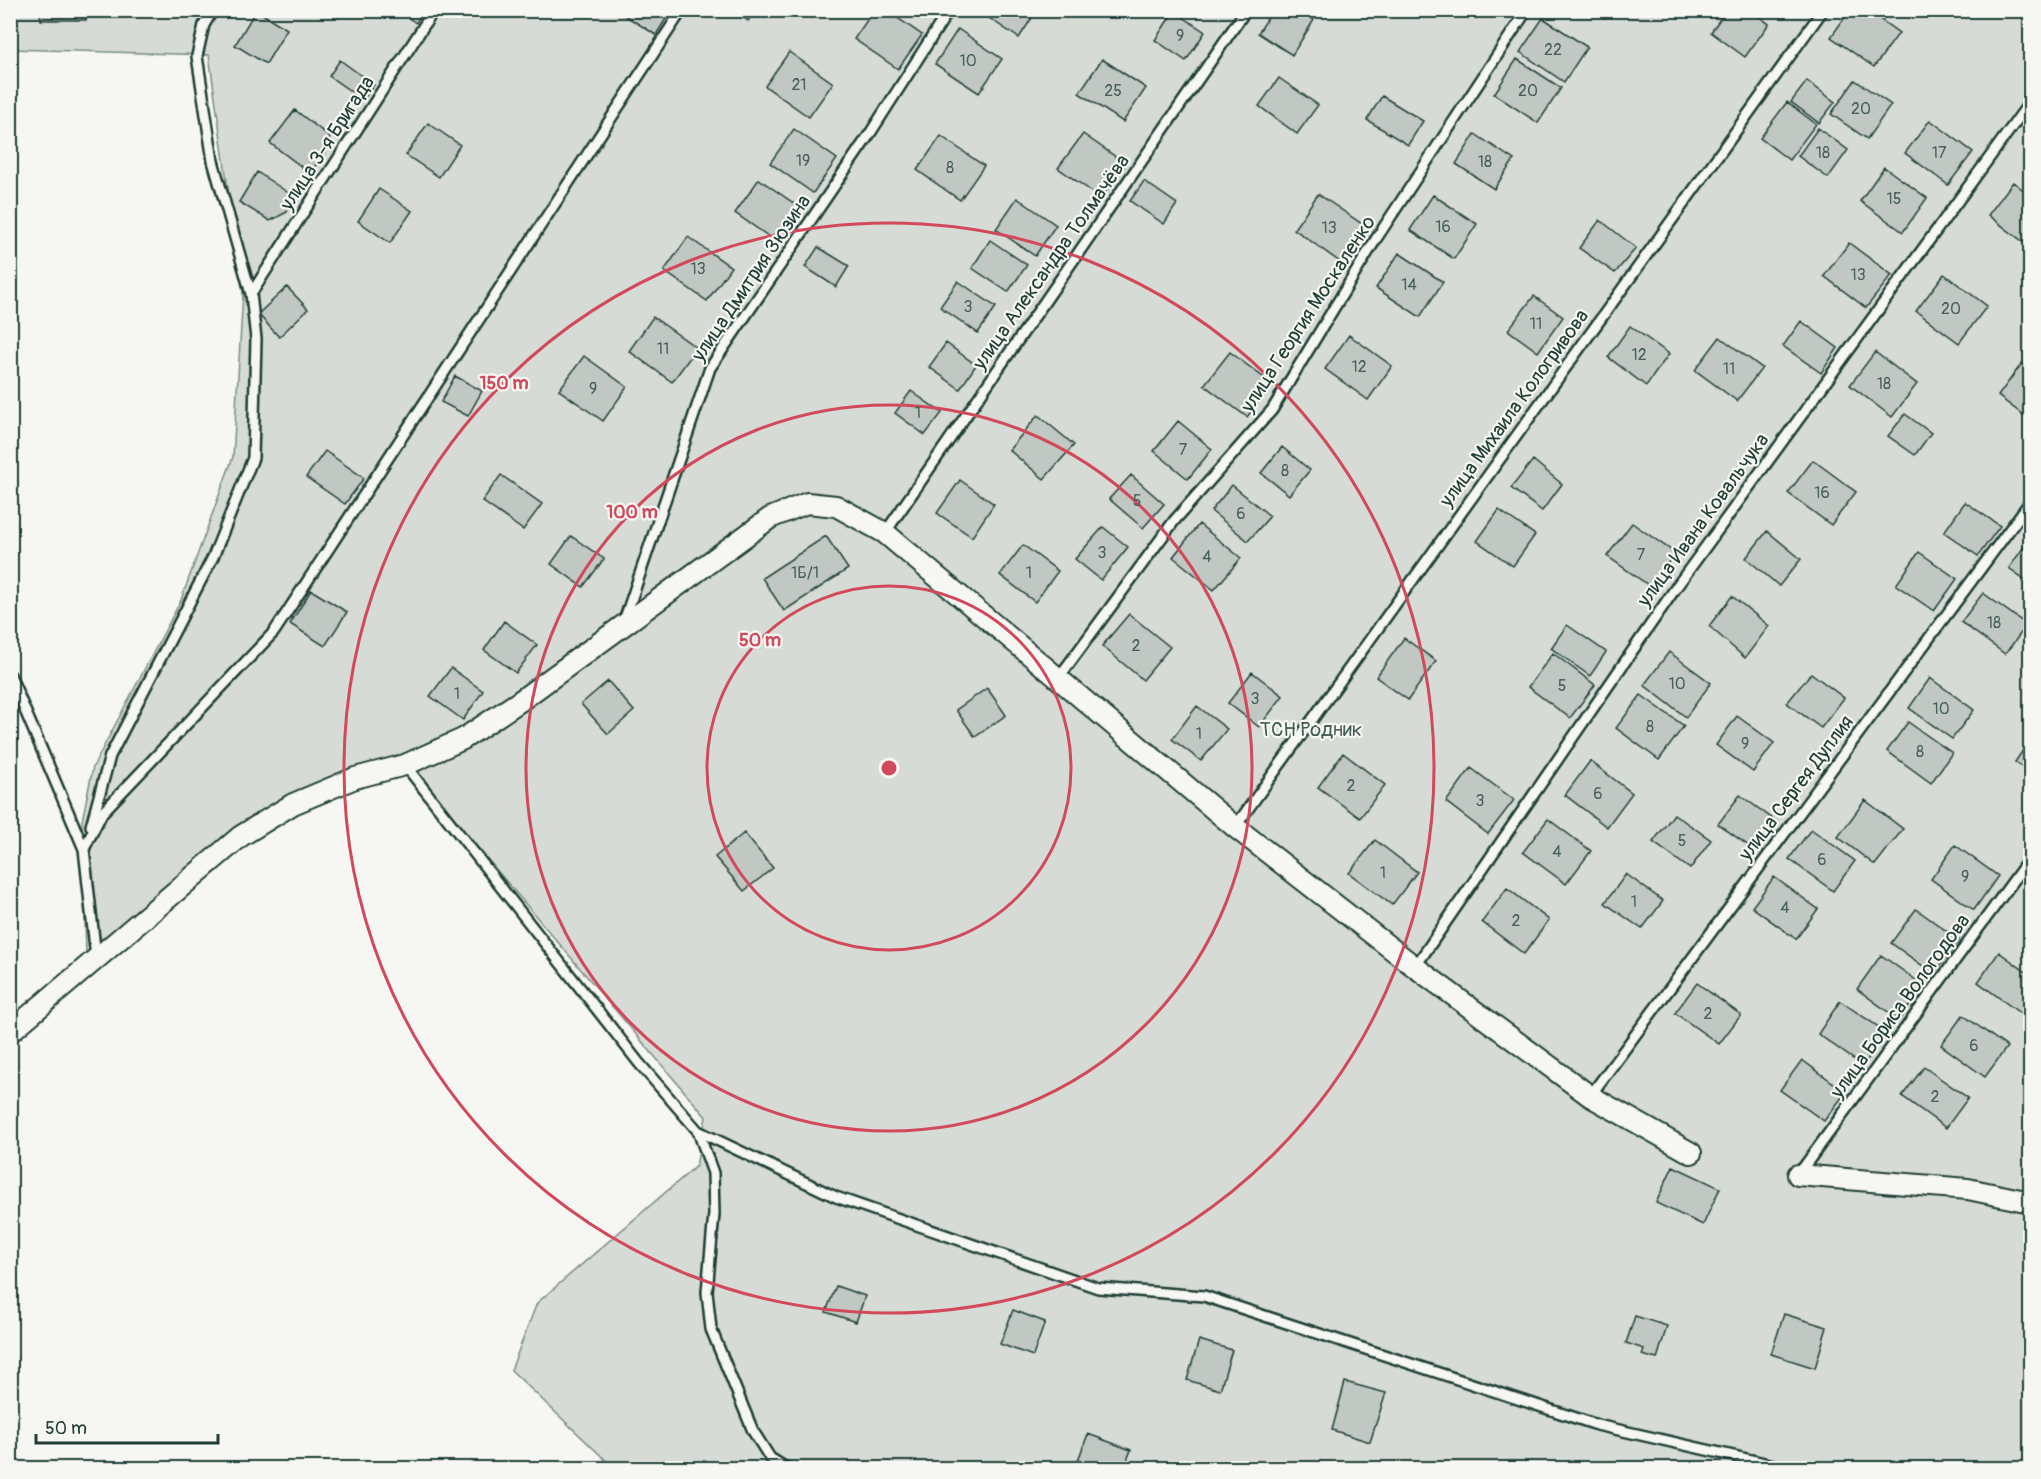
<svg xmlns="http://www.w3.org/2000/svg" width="2041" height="1479" font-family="Pangolin,sans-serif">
	<rect width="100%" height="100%" fill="#f6f6f2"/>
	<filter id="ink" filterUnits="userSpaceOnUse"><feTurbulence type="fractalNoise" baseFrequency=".0167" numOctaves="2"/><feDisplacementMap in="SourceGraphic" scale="12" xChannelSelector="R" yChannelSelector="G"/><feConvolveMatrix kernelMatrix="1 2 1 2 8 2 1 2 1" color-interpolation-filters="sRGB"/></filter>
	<g filter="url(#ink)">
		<path fill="#d6dbd6" stroke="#7a8c85" stroke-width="1.5" d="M10 11H2030V1468H614L511 1370 537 1303 696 1166 706 1117 400 756 252 819 86 956 82 821 93 767 181 600 233 457 243 294 209 55 11 49Z"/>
		<path fill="#c1c8c3" stroke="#1f3d34" stroke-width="1.5" d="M40 10H85L86 20H41Z
			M256 10 287 29 266 64 235 45Z
			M397 10H423L416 23Z
			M627 10H664L669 14 656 35 624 15Z
			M733 10H756L748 21Z
			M874 10H886L922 35 898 69 854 39Z
			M977 10H1037L1019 38Z
			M1273 10H1299L1314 20 1292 55 1258 33Z
			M1466 10H1482L1477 18Z
			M1593 10H1610L1604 18Z
			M1726 10H1751L1769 24 1745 57 1711 32Z
			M1850 10H1867L1899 33 1874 67 1831 37Z
			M1174 11 1205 32 1186 61 1155 40Z
			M1543 18 1587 47 1564 82 1520 52Z
			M958 29 1002 59 979 93 935 64Z
			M789 52 833 83 809 117 765 86Z
			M1102 59 1146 88 1123 122 1079 93Z
			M1517 59 1561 88 1538 123 1494 94Z
			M340 60 374 85 363 100 329 76Z
			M1279 78 1318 105 1297 134 1259 106Z
			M1855 80 1891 105 1867 139 1831 114Z
			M1807 81 1835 102 1819 123 1791 102Z
			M1382 96 1423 121 1408 145 1367 120Z
			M1787 102 1816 124 1789 160 1760 138Z
			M295 110 330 137 325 152 310 173 270 143Z
			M1930 120 1973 152 1948 185 1905 153Z
			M428 123 460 145 439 177 406 155Z
			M1818 128 1848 150 1828 178 1798 156Z
			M794 129 837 159 813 193 770 163Z
			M1083 134 1126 164 1101 198 1058 168Z
			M1475 134 1514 160 1494 189 1456 164Z
			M941 136 984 166 960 200 917 170Z
			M1884 167 1927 198 1903 232 1860 201Z
			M257 172 290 194 287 212 270 221 239 202Z
			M759 179 802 209 778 243 735 213Z
			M1144 181 1177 204 1164 224 1130 201Z
			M2013 182 2030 195V247L1988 215Z
			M379 189 412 211 390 243 358 221Z
			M1318 194 1365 226 1340 262 1294 229Z
			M1433 195 1477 224 1454 259 1410 230Z
			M1017 198 1056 225 1035 256 996 229Z
			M1600 220 1636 248 1615 273 1579 248Z
			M688 237 731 267 707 301 664 271Z
			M990 240 1027 265 1008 292 972 268Z
			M1849 243 1892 275 1866 308 1824 276Z
			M818 247 849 266 836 287 805 267Z
			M1399 253 1443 282 1420 317 1376 288Z
			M1944 274 1987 306 1959 343 1916 311Z
			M958 281 996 307 978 333 940 307Z
			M287 287 308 309 279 337 258 314Z
			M1534 296 1563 317 1538 352 1508 330Z
			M653 317 697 348 672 382 629 351Z
			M1801 321 1838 348 1821 373 1783 346Z
			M1630 326 1669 354 1646 386 1608 357Z
			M1349 335 1392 366 1368 400 1325 369Z
			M1720 337 1762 368 1737 401 1695 370Z
			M946 343 976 365 960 389 929 367Z
			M1230 352 1272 384 1247 417 1204 385Z
			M1875 352 1917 384 1892 417 1850 385Z
			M584 356 627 387 603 421 559 390Z
			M2022 363 2030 370V420L1998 396Z
			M455 376 482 391 468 416 441 402Z
			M911 391 942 413 925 435 895 413Z
			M1905 414 1931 433 1915 455 1888 436Z
			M1038 415 1074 445 1044 479 1009 450Z
			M1178 421 1212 449 1188 479 1154 451Z
			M1282 447 1310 470 1289 495 1261 473Z
			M325 451 364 478 345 504 306 477Z
			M1533 460 1562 484 1542 511 1511 488Z
			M1813 460 1856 492 1831 525 1788 493Z
			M501 475 542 504 523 530 482 501Z
			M1131 475 1164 504 1143 528 1109 499Z
			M960 480 994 504 972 537 937 513Z
			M1232 485 1270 516 1248 541 1211 511Z
			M1965 502 2000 526 1978 556 1944 532Z
			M1499 510 1535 535 1513 566 1477 541Z
			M1632 523 1675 553 1651 587 1607 556Z
			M1199 524 1241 558 1214 590 1173 557Z
			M1103 527 1128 547 1101 580 1075 559Z
			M1767 531 1801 559 1779 586 1746 558Z
			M571 536 604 559 583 587 551 564Z
			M826 536 848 569 784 611 762 578Z
			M2030 538V583L2009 568Z
			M1023 545 1058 571 1035 602 1000 575Z
			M1919 552 1957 579 1934 611 1896 585Z
			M311 590 347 612 325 646 290 624Z
			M1983 593 2027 625 2005 654 1961 622Z
			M1732 596 1769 626 1745 658 1709 626Z
			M1129 614 1170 647 1143 680 1102 646Z
			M504 621 537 645 516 673 484 650Z
			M1567 625 1606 652 1590 676 1551 648Z
			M1404 638 1436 661 1408 700 1376 677Z
			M1669 652 1711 683 1686 717 1644 685Z
			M1553 653 1595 685 1570 718 1528 687Z
			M451 668 483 691 463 720 430 696Z
			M1252 672 1283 696 1259 727 1228 703Z
			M1811 673 1844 698 1821 728 1787 703Z
			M1930 678 1974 710 1952 739 1909 708Z
			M608 681 634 711 608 734 581 704Z
			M987 688 1006 715 975 737 956 710Z
			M1641 695 1684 726 1659 760 1616 728Z
			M1197 706 1227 729 1201 761 1172 739Z
			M1737 716 1774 743 1753 772 1716 745Z
			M1908 722 1952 753 1931 783 1887 751Z
			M2030 740V773L2015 762Z
			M1343 753 1385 785 1360 818 1318 787Z
			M1590 761 1632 793 1607 827 1565 795Z
			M1471 768 1514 800 1488 834 1446 802Z
			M1740 795 1777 822 1756 851 1718 824Z
			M1865 800 1903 829 1875 865 1838 837Z
			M1674 814 1711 840 1690 869 1653 842Z
			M1548 819 1591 851 1566 884 1523 852Z
			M1811 829 1855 861 1833 891 1789 859Z
			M744 833 773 868 744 891 715 857Z
			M1375 840 1417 872 1392 905 1349 873Z
			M1955 845 1998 876 1974 910 1931 879Z
			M1626 874 1663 901 1642 929 1605 903Z
			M1774 877 1818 909 1796 939 1752 907Z
			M1507 888 1549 920 1524 954 1482 922Z
			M1916 909 1959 940 1934 974 1891 943Z
			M1999 952 2030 975V1002L2021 1014 1978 982Z
			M1881 955 1924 986 1899 1020 1857 989Z
			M1697 983 1741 1015 1719 1044 1675 1013Z
			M1840 1001 1886 1032 1863 1066 1818 1034Z
			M1963 1015 2007 1047 1985 1077 1941 1045Z
			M1802 1060 1846 1092 1824 1121 1780 1090Z
			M1924 1067 1968 1098 1946 1128 1902 1096Z
			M1673 1166 1720 1188 1703 1225 1656 1203Z
			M836 1286 865 1296 856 1322 826 1312Z
			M1013 1310 1045 1322 1033 1356 1000 1344Z
			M1784 1314 1827 1327 1815 1368 1771 1354Z
			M1635 1316 1667 1326 1657 1359 1642 1355 1644 1349 1626 1343Z
			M1199 1340 1232 1350 1220 1390 1187 1380Z
			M1345 1382 1386 1393 1370 1442 1332 1430Z
			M1088 1434 1131 1450 1124 1468H1075Z"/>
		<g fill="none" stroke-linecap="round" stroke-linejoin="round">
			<defs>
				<path id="service" d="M251 294 434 10
					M885 533 1246 10
					M624 621 710 368 871 132 949 10
					M10 675 84 849 96 957
					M1057 680 1174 521 1272 410 1376 239 1527 10
					M405 765 639 1063 698 1131 713 1173 714 1214 707 1292 711 1329 753 1431 770 1458 786 1468
					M91 826 110 756 213 557 253 458 256 339 251 294 213 161 197 56 204 25 213 10
					M1235 827 1823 10
					M84 849 102 813 274 632 682 10
					M1415 967 1677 586 2030 102
					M1590 1096 2030 502
					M698 1131 836 1197 1098 1288 1204 1296 1597 1425 1786 1468
					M1798 1175 2030 858"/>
				<path id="minor" d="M10 1032 241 836 293 804 355 778 405 765 463 739 520 701 770 518 807 503 836 506 885 533 1235 827 1415 967 1590 1096 1691 1153
					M1798 1175 1968 1189 2030 1202"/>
			</defs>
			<use href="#service" stroke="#1f3d34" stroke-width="14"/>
			<use href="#minor" stroke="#1f3d34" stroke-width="24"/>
			<use href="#service" stroke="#f6f6f2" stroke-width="9"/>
			<use href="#minor" stroke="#f6f6f2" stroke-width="20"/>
		</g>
	</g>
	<g fill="none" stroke="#d1495b" stroke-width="3">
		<circle cx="889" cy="768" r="182"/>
		<circle cx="889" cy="768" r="363"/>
		<circle cx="889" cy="768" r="545"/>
	</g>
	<g text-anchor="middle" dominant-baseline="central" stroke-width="4.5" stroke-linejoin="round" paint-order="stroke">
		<g font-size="16" fill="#486058">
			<text x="1180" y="36">9</text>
			<text x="1553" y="50">22</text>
			<text x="968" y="61">10</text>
			<text x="799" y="85">21</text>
			<text x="1113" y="91">25</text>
			<text x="1528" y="91">20</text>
			<text x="1861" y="109">20</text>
			<text x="1823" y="153">18</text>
			<text x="1939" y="153">17</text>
			<text x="803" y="161">19</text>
			<text x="1485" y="162">18</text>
			<text x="950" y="168">8</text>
			<text x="1894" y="199">15</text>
			<text x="1443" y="227">16</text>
			<text x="1329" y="228">13</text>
			<text x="698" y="269">13</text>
			<text x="1858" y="275">13</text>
			<text x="1409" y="285">14</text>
			<text x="968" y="307">3</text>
			<text x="1951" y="309">20</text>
			<text x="1536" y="324">11</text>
			<text x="663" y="349">11</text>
			<text x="1639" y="355">12</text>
			<text x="1359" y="367">12</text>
			<text x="1729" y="369">11</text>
			<text x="1884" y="384">18</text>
			<text x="593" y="389">9</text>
			<text x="918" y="413">1</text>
			<text x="1183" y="450">7</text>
			<text x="1285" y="471">8</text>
			<text x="1822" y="493">16</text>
			<text x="1137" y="501">5</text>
			<text x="1241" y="514">6</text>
			<text x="1102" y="553">3</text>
			<text x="1641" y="555">7</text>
			<text x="1207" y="557">4</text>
			<text x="805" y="573">1Б/1</text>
			<text x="1029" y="573">1</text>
			<text x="1994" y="623">18</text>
			<text x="1136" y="646">2</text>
			<text x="1677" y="684">10</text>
			<text x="1562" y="686">5</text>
			<text x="457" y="694">1</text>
			<text x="1255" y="699">3</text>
			<text x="1941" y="709">10</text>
			<text x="1650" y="727">8</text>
			<text x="1199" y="734">1</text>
			<text x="1745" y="744">9</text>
			<text x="1920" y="752">8</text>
			<text x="1351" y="786">2</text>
			<text x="1598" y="794">6</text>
			<text x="1480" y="801">3</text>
			<text x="1682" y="841">5</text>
			<text x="1557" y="852">4</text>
			<text x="1822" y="860">6</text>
			<text x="1383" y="873">1</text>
			<text x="1965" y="877">9</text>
			<text x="1634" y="902">1</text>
			<text x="1785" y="908">4</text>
			<text x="1516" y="921">2</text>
			<text x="1708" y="1014">2</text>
			<text x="1974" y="1046">6</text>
			<text x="1935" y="1097">2</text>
		</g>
		<g font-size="20" fill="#1f3d34" stroke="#f6f6f2">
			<text transform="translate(327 143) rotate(-57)">улица 3-я Бригада</text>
			<text transform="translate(1051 262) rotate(-55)">улица Александра Толмачёва</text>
			<text transform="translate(751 278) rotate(-56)">улица Дмитрия Зюзина</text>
			<text transform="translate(1308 314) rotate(-57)">улица Георгия Москаленко</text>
			<text transform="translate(1514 408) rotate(-54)">улица Михаила Кологривова</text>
			<text transform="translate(1703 520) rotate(-54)">улица Ивана Ковальчука</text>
			<text transform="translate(1796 788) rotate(-53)">улица Сергея Дуплия</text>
			<text transform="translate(1900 1006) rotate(-54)">улица Бориса Вологодова</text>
		</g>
		<g font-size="20" fill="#445d54" stroke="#f6f6f2">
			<text x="1311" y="729">ТСН Родник</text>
		</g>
	</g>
	<circle cx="889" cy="768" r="9" fill="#d1495b" stroke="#f6f6f2" stroke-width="3"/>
	<g font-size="18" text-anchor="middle" font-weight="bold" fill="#d1495b" stroke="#f6f6f2" stroke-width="4.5" stroke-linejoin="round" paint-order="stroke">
		<text x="504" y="389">150 m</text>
		<text x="632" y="518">100 m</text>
		<text x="760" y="646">50 m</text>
	</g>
	<rect width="2041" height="1479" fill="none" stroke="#f6f6f2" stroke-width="36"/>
	<rect x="18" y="18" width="2005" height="1443" fill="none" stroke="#1f3d34" stroke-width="2" filter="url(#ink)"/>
	<path d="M36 1434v9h182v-9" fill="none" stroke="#1f3d34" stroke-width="3"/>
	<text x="45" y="1434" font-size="18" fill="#1f3d34" stroke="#f6f6f2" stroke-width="4.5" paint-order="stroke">50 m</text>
</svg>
